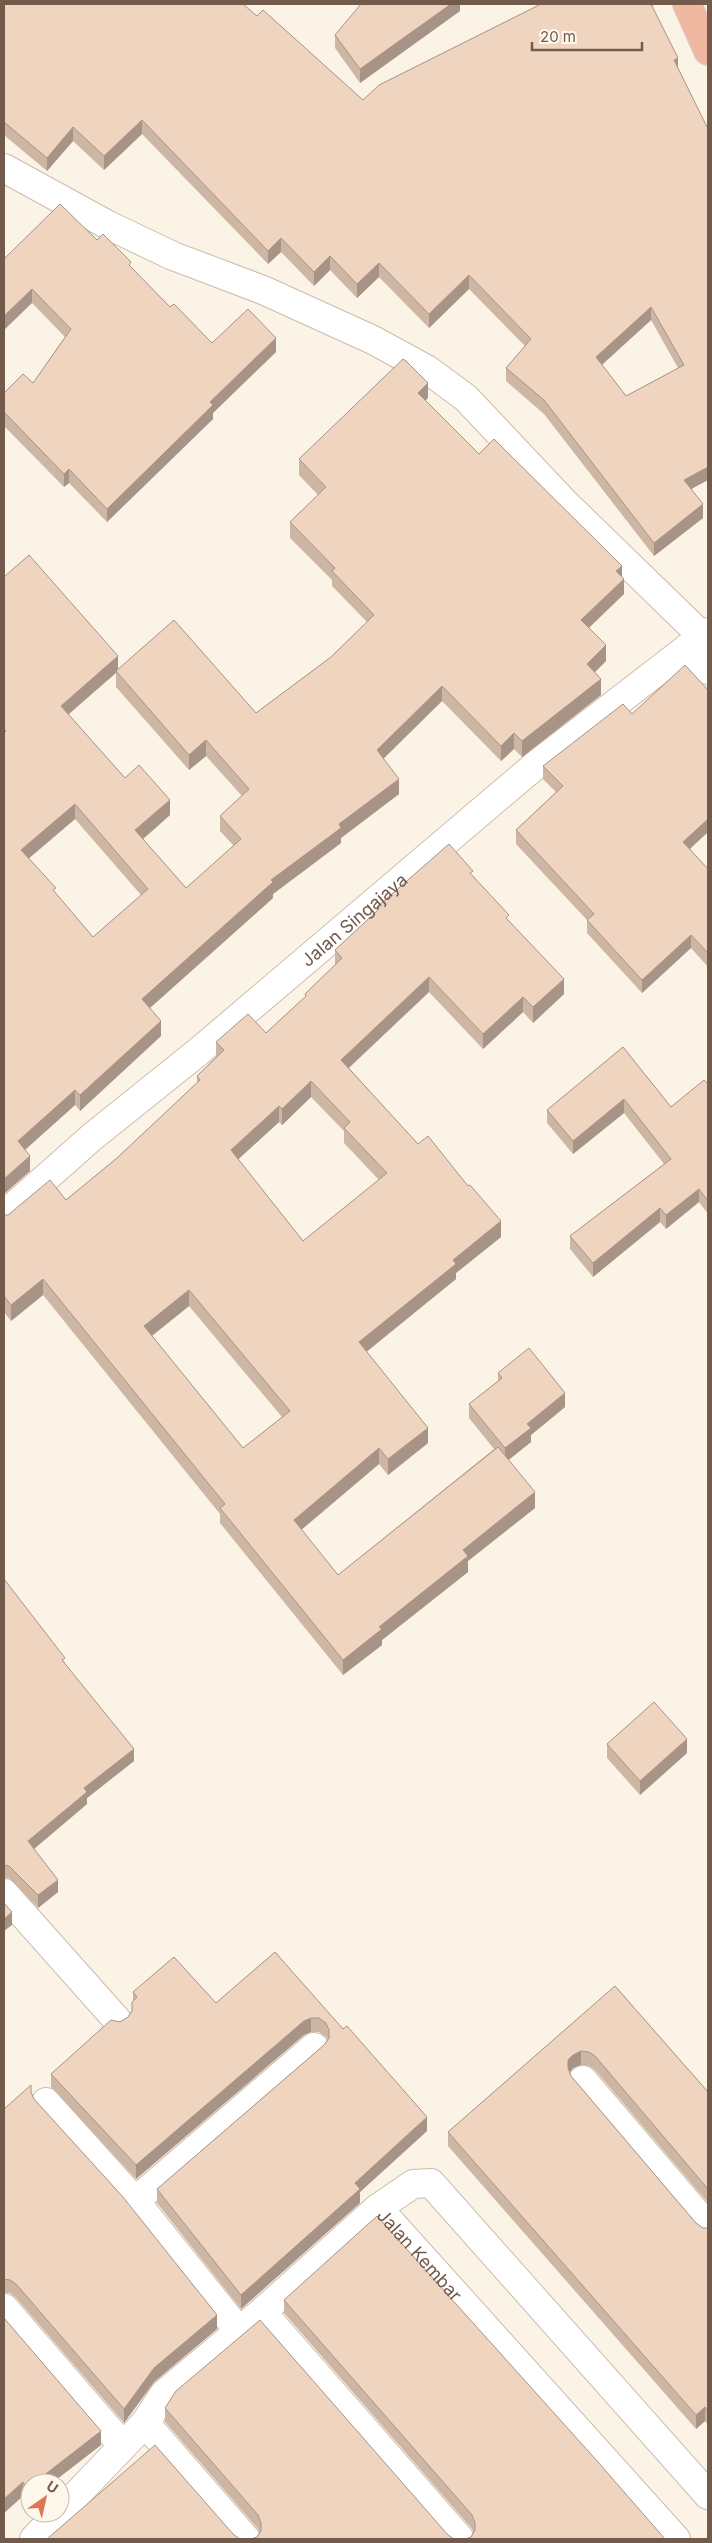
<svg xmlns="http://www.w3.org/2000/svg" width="712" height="2543" font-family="Inter,sans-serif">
	<rect width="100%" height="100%" fill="#fbf3e6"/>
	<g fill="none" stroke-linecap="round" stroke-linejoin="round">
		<defs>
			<g id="street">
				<path d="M4 168 108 225 173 256 263 290 373 340 428 370 466 398 565 503 702 636"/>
				<path d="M689 647 708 670"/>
				<path d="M4 1893 117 2020"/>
				<path d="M583 2080 708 2227"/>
				<path d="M46 2102 135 2201 239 2331"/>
				<path d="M135 2201 314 2047"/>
				<path d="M378 2208 413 2184 431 2183 708 2495"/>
				<path d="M4 2308 123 2446"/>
				<path d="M262 2312 460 2539"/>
				<path d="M145 2423 246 2539"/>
				<path id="s1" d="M60 2512 145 2423 164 2394 262 2312 378 2208 676 2539"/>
				<path d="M34 2539 59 2513"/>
			</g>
			<g id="secondary">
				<path id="s2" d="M4 1215 92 1137 198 1052 537 764 708 632"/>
			</g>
			<path id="highway" d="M687 4 708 51"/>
		</defs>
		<use href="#street" stroke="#ccbcad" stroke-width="30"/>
		<use href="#secondary" stroke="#cfbcab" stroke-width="30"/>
		<use href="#highway" stroke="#d8d1cd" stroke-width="30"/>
		<use href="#street" stroke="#fff" stroke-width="28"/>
		<use href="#secondary" stroke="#fff" stroke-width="28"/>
		<use href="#highway" stroke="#f1b8a1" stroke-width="28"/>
	</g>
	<path fill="#ceb6a5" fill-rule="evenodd" d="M4 4 257 16 363 100 653 4V9L678 69 692 489 703 518 654 556 544 414 506 381V368L525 346 469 289 429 328 379 277 357 298 330 270 314 286 281 252 268 264 142 134 104 170 73 141 47 171 4 135ZM651 320 678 368 626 396 602 365Z
		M460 4V11L360 83 335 48V35Z
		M97 240 131 268 170 307 212 343 276 352 213 413V419L107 522 69 483 64 487 4 426V393L33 383 65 337 32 303 4 259Z
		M428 398 425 400 479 454 622 577 624 594 589 628 606 661 595 672 601 695 522 757 514 749 501 761 442 701 384 758 399 794 341 838V843L273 894V898L150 1008 161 1036 80 1111 75 1105 25 1150 30 1171 4 1194V577L118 670 256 713 331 657 367 622 332 586V580L290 538V522L318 495 299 475V459ZM116 673V687L189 770 206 756 242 796 220 816V831L234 846 186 888 143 839 170 815 125 778 68 714ZM75 819 141 895 93 937 56 894 29 858Z
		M708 690V832L690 849 708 869V967L691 948 642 993 587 933V920L516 844V830L556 792 543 779V766L632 714Z
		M473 876 509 921 564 994 533 1023 523 1012 483 1049 429 992 349 1068 501 1237 456 1273V1279L366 1351 428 1443 388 1475 379 1464 301 1530 338 1575 494 1449 469 1418V1404L498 1381V1373L565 1407 531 1435V1442L508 1460 535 1508 468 1561V1572L382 1640V1645L343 1675 220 1523V1514L43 1295 11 1321 4 1312V1215H8L66 1200 117 1158 197 1083V1076L216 1057V1042L266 1033 305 997V994L335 965V950L377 911V907ZM311 1097 344 1131V1143L379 1180 303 1241 238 1159 279 1122 282 1125ZM189 1306 282 1417 243 1448 152 1336Z
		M623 1047 671 1107 708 1084V1214L699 1202 666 1229 660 1222 593 1277 570 1249V1236L664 1164 624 1113 573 1154 547 1123V1110Z
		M4 1579 65 1663 134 1761 87 1798V1804L34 1849 58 1892 38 1908 9 1878H4Z
		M607 1744 687 1753 640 1795 607 1758Z
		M275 1952 427 2131 360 2192V2203L241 2309 157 2203V2189L324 2045 327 2040 326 2037 319 2032H311L304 2035 136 2179 51 2087V2074L120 2022 128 2017 132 2011 133 2001V1992L216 2003Z
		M615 1986 708 2092V2203L595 2070 589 2066 581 2065 573 2068 570 2073 571 2076 696 2223 703 2228H708V2425L705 2421 696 2429 448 2146V2132Z
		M31 2092 34 2099 217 2329 154 2382 124 2423 16 2298 10 2293H4V2109Z
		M284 2300 665 2539 471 2537 473 2532 472 2529 284 2313Z
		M4 2318 101 2445 27 2502 23 2496 4 2513Z
		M165 2408 448 2535 257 2537 259 2532 258 2529 165 2422Z"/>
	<path fill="#a79486" d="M451 4H460V11L360 83V69Z
		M678 58V71L674 60Z
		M142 120V134L104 170V156Z
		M73 127V141L47 171V158Z
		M281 238V252L268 264V251Z
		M330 256V270L314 286V272Z
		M379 263V277L357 298V284Z
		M469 275V289L429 328V314Z
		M32 289V303L4 330V316Z
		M651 307V320L596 370V357Z
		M276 338V352L213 413V419L107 522V509L210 402Z
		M428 383V398L418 408V393Z
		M708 467V480L684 493V480Z
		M69 469V483L64 487V474Z
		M703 504V518L654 556V543Z
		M622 566V581L624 579V594L581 635V620L616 571Z
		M606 645V661L587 680V664Z
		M118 656V671L61 721V706Z
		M601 679V695L522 757V741Z
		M442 686V701L377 765V750Z
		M514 733V749L501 761V746Z
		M206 740V756L189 770V755Z
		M399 779V794L341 838V843L273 894V898L142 1015V999L271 880 339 824Z
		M170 800V815L135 846V830Z
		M75 804V819L21 865V850Z
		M708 819V832L683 855V842Z
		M691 935V948L642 993V980Z
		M429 977V992L341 1075V1060Z
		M564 979V994L533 1023V1007Z
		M523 997V1012L483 1049V1034Z
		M161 1021V1036L80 1111V1095Z
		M311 1081V1097L282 1125V1109Z
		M75 1090V1105L18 1156V1141Z
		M624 1099V1113L573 1154V1141Z
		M279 1106V1122L231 1166V1150Z
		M30 1156V1171L4 1194V1179Z
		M699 1189V1202L666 1229V1215Z
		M660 1208V1222L593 1277V1263Z
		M501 1221V1237L456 1273V1279L359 1358V1342L453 1260Z
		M43 1279V1295L11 1321V1305Z
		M189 1290V1306L144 1342V1326Z
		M565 1393V1407L531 1435V1442L505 1463V1448L527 1424Z
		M428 1428V1443L388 1475V1459Z
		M379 1448V1464L294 1536V1520Z
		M535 1492V1508L468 1561V1572L382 1640V1645L343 1675V1660L463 1550Z
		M687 1739V1753L640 1795V1781Z
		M134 1749V1761L87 1798V1804L28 1854V1841L84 1788Z
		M58 1880V1892L38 1908V1895Z
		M12 1912V1925L4 1931V1919Z
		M311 2018V2032L304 2035 136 2179V2165L304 2021Z
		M581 2051V2065L573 2068 568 2074V2060L573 2055Z
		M427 2117V2131L360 2192V2203L241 2309V2295L355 2183Z
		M217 2315V2329L154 2382 124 2423V2409L154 2368Z
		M705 2407V2421L696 2429V2415Z
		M101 2431V2445L52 2483H34Z
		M23 2482V2496L4 2513V2499Z
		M30 2486V2500L27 2502V2488Z"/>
	<path fill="#efd4c0" stroke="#a79486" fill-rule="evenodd" d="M4 4H243L257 16 263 10 363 100 379 85 541 4H651L678 58 674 60 707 127 708 126V467L684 480 703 504 654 543 544 400 506 368 531 339 469 275 429 314 379 263 357 284 330 256 314 272 281 238 268 251 142 120 104 156 73 127 47 158 4 122ZM651 307 684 365 626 396 596 357Z
		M361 4H451L360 69 335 35Z
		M60 204 97 240 103 234 131 262 129 265 170 307 174 304 212 343 248 309 276 338 210 402 213 405 107 509 69 469 64 474 4 412V393L23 374 33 383 71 329 32 289 4 316V259Z
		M403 359 406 361 428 383 418 393 479 454 494 439 622 566 616 571 624 579 581 620 606 645 587 664 601 679 522 741 514 733 501 746 442 686 377 750 399 779 339 824 341 828 271 880 273 882 142 999 161 1021 80 1095 75 1090 18 1141 30 1156 4 1179V733L6 731 4 729V577L29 555 118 656 61 706 125 778 139 765 170 800 135 830 186 888 241 839 220 816 249 789 206 740 189 755 116 671 174 620 256 713 331 657 374 615 332 571 335 568 290 522 326 487 299 459ZM75 804 148 889 93 937 53 890 56 888 21 850Z
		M685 665 708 690V819L683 842 708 869V953L691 935 642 980 587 920 594 914 516 830 563 786 543 766 623 704 632 714Z
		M449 844 473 871 470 873 509 915 506 918 564 979 533 1007 523 997 483 1034 429 977 341 1060 418 1144 428 1136 468 1186 470 1185 501 1221 453 1260 456 1264 359 1342 428 1428 388 1459 379 1448 294 1520 338 1575 498 1447 535 1492 463 1550 468 1556 379 1627 382 1629 343 1660 220 1508 225 1504 43 1279 11 1305 4 1296V1215H8L50 1180 66 1200 117 1158 200 1080 197 1076 224 1050 216 1042 248 1014 266 1033 306 996 305 994 342 958 335 950 379 909 377 907ZM311 1081 350 1122 344 1128 387 1173 303 1241 231 1150 279 1106 282 1109ZM189 1290 290 1411 243 1448 144 1326Z
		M623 1047 671 1107 704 1080 708 1084V1201L699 1189 666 1215 660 1208 593 1263 570 1236 671 1159 624 1099 573 1141 547 1110Z
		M529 1348 565 1393 527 1424 531 1428 505 1448 469 1404 502 1378 498 1373Z
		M4 1579 65 1658 62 1660 134 1749 84 1788 87 1792 28 1841 58 1880 38 1895 9 1866 4 1865Z
		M654 1702 687 1739 640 1781 607 1744Z
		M4 1903 12 1912 4 1919Z
		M275 1952 343 2029 347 2026 427 2117 355 2183 360 2189 241 2295 157 2189 324 2045 329 2038V2030L326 2023 319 2018H311L304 2021 136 2165 51 2074 111 2020 120 2022 128 2017 132 2011V2002L137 1997 133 1992 174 1957 216 2003Z
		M615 1986 708 2092V2189L595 2056 589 2052 581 2051 573 2055 568 2060V2068L571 2076 696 2223 703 2228H708V2411L705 2407 696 2415 448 2132Z
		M31 2085V2092L34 2099 123 2197 217 2315 154 2368 124 2409 16 2284 10 2280 4 2279V2109Z
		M377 2216 598 2462 665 2539H465L471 2537 475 2530V2523L472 2515 284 2300Z
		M4 2318 101 2431 34 2483H30V2486L27 2488 23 2482 4 2499Z
		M260 2320 448 2535 454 2539H251L257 2537 261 2531V2523L258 2515 165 2408 176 2391Z
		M155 2445 234 2535 240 2539H47Z"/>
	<g text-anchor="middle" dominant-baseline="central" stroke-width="4.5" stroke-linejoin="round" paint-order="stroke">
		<g font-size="18" fill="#735b4c" stroke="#fef7ec">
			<text stroke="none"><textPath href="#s2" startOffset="458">Jalan Singajaya</textPath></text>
			<text stroke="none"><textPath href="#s1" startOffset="504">Jalan Kembar</textPath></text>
		</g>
	</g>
	<rect width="712" height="2543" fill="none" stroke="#735b4c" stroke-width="10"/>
	<g transform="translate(45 2498) rotate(34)"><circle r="24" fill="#fef7ec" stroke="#c6b9ac"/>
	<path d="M0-4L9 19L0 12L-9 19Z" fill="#dd7653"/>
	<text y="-8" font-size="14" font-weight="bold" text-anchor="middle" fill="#735b4c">U</text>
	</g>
	<path d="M532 42v8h110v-8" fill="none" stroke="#735b4c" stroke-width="2.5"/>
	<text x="540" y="42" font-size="15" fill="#735b4c" stroke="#fef7ec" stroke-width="4" paint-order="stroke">20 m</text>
</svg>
